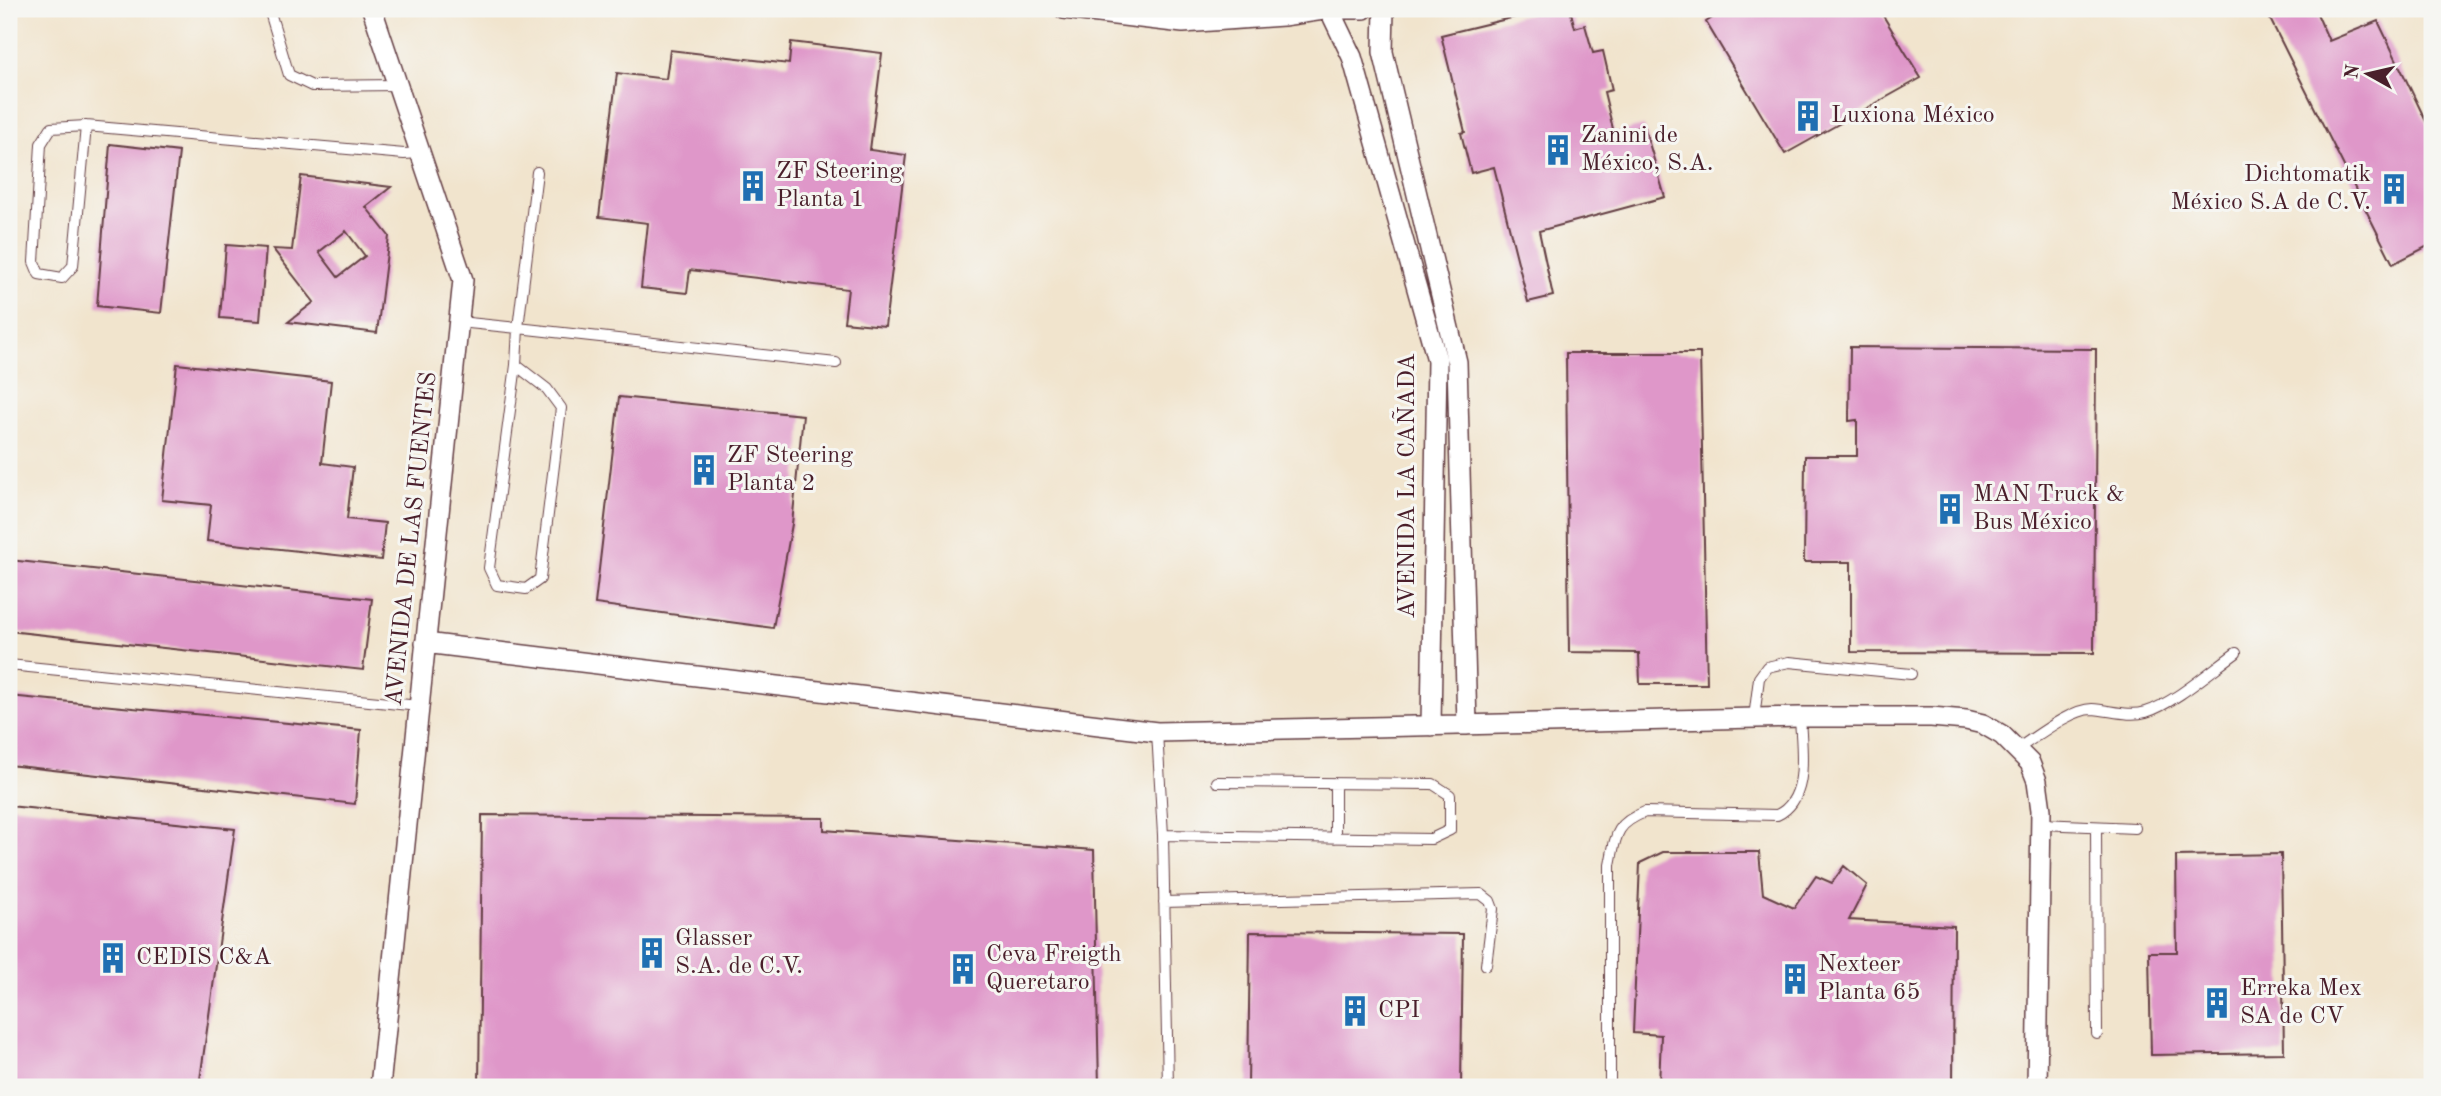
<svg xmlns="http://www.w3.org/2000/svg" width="2441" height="1096" font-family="'Old Standard TT',serif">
	<rect width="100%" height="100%" fill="#f6f6f2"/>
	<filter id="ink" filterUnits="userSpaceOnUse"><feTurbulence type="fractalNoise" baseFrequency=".0143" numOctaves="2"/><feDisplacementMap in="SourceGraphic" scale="14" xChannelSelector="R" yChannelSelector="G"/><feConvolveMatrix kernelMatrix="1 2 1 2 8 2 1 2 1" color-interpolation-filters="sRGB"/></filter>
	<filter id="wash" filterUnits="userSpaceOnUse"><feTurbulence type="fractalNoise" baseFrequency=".00686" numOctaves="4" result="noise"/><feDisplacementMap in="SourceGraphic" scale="28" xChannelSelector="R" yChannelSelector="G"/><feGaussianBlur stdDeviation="1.57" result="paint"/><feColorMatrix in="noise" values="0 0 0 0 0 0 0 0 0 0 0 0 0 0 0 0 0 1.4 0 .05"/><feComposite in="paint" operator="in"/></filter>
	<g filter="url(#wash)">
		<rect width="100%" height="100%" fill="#f1e4cd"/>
		<g id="blocks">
			<path fill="#df97c9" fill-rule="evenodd" d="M1548 9H1570L1575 28 1585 25 1593 53 1603 51 1612 90 1604 92 1614 133 1644 126 1665 197 1539 231 1553 296 1528 302 1494 167 1471 173 1461 133 1465 132 1441 35Z
				M1726 9H1879L1921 78 1785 154 1706 22Z
				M2282 9H2315L2329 41 2378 21 2432 134V244L2393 264 2268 15Z
				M791 42 882 53 870 150 906 155 885 326 844 322 848 289 690 270 687 293 641 288 648 223 599 217 617 73 666 79 670 50 789 64Z
				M110 144 179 152 161 313 97 306Z
				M301 176 391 187 366 207 389 236 377 333 288 322 314 302 273 249 292 250ZM346 231 365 256 338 277 319 252Z
				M226 245 266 248 260 321 220 318Z
				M1850 347 2096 349 2094 653 1851 652V562H1804L1805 456H1857V420L1849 421Z
				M1566 353H1700L1707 684H1640L1639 653 1569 652Z
				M177 364 331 381 322 463 353 467 347 519 385 523 381 560 207 541 211 505 162 500Z
				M619 397 803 415 792 524 773 628 595 604Z
				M9 560 372 599 363 670 9 631Z
				M9 696 361 730 355 804 9 765Z
				M9 806 235 829 199 1087H9Z
				M482 815 824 818V830L1094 850 1099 1087H479Z
				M1663 852H1759L1763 894 1794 908 1816 876 1832 883 1844 866 1867 885 1849 920 1954 926 1953 1087H1659L1661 1035 1633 1033 1640 863Z
				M2281 854 2284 1053 2151 1055 2149 952H2177L2176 856Z
				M1250 932 1463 934 1461 1087H1248Z"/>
		</g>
	</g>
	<g filter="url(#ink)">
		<use href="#blocks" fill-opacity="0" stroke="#633d43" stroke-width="2"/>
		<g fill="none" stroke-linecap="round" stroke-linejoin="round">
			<defs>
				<path id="service" d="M269 9 289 75 312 86 397 85
					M86 126 73 266 62 278 39 274 34 262 41 144 51 128 86 126 404 154 420 153
					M537 172 518 328 836 363
					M459 322 518 328 516 365 489 568 497 585 526 589 540 579 561 408 547 389 516 365
					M9 665 419 706
					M1754 718 1759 678 1767 667 1789 662 1911 674
					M1157 732 1163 835 1168 1087
					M2017 749C2036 737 2071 709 2092 709 2110 710 2129 717 2146 712 2173 704 2212 670 2236 653
					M1335 784V838
					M2041 824 2135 828
					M2096 827 2097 1034
					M1163 835 1431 839 1450 830V795L1433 784 1217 782
					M1164 902 1481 894 1490 901 1493 909 1486 965
					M1610 1087V865C1616 835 1615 824 1645 812L1777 815C1811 799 1801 748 1800 717"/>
				<path id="minor" d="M372 9 463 280 380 1087
					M1064 9 1183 23 1283 16 1330 9H1364
					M1329 9 1352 57 1437 360 1431 726
					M1384 9 1383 52 1457 362 1467 725
					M425 643 1157 732 1800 717H1931L1966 720 1983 724 2002 735 2030 763 2037 781 2041 810 2037 1087"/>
			</defs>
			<use href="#service" stroke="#633d43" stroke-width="12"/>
			<use href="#minor" stroke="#633d43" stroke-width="22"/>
			<use href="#service" stroke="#fff" stroke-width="10"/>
			<use href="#minor" stroke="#fff" stroke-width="19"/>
		</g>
	</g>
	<defs>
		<symbol id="building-bare" viewBox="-9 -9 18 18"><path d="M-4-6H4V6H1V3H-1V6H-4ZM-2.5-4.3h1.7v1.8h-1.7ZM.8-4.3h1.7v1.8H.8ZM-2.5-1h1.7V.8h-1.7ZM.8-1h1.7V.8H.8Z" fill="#1f6fb2" stroke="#f6f6f2" stroke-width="2.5" paint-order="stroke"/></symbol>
	</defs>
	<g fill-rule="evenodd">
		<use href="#building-bare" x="1786" y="94" width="44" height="44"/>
		<use href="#building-bare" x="1536" y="128" width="44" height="44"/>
		<use href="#building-bare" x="731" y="164" width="44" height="44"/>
		<use href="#building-bare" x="2372" y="167" width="44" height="44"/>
		<use href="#building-bare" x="682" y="448" width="44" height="44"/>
		<use href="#building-bare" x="1928" y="487" width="44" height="44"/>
		<use href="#building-bare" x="630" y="931" width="44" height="44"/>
		<use href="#building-bare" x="91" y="936" width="44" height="44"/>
		<use href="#building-bare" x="941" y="947" width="44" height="44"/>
		<use href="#building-bare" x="1773" y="957" width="44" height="44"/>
		<use href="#building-bare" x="2195" y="981" width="44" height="44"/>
		<use href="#building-bare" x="1333" y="989" width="44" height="44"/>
	</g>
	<g text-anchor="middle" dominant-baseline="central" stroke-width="6" stroke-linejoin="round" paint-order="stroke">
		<g font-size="24" fill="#4a1f2b" stroke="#f6f6f2" text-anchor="start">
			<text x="1831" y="116">Luxiona México</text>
			<text x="1581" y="136">Zanini de<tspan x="1581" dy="28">México, S.A.</tspan></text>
			<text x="776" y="172">ZF Steering<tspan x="776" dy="28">Planta 1</tspan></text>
			<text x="2371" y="175" text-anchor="end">Dichtomatik<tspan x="2371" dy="28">México S.A de C.V.</tspan></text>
			<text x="727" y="456">ZF Steering<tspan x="727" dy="28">Planta 2</tspan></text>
			<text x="1973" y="495">MAN Truck &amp;<tspan x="1973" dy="28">Bus México</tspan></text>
			<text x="675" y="939">Glasser<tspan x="675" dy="28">S.A. de C.V.</tspan></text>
			<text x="986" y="955">Ceva Freigth<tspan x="986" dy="28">Queretaro</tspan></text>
			<text x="136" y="958">CEDIS C&amp;A</text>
			<text x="1818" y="965">Nexteer<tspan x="1818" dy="28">Planta 65</tspan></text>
			<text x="2240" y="989">Erreka Mex<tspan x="2240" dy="28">SA de CV</tspan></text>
			<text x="1378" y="1011">CPI</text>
		</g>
		<g font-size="24" fill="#4a1f2b" stroke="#f6f6f2">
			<text transform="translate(1408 486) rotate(-90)">AVENIDA LA CAÑADA</text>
			<text transform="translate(412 539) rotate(-84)">AVENIDA DE LAS FUENTES</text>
		</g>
	</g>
	<rect width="2441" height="1096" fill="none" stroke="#f6f6f2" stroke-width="35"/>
	<g transform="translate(2368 74) rotate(278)" stroke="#f6f6f2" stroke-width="5" paint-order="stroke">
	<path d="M0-5L12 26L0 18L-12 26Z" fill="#4a1f2b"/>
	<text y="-10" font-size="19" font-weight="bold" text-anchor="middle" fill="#4a1f2b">N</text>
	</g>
</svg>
